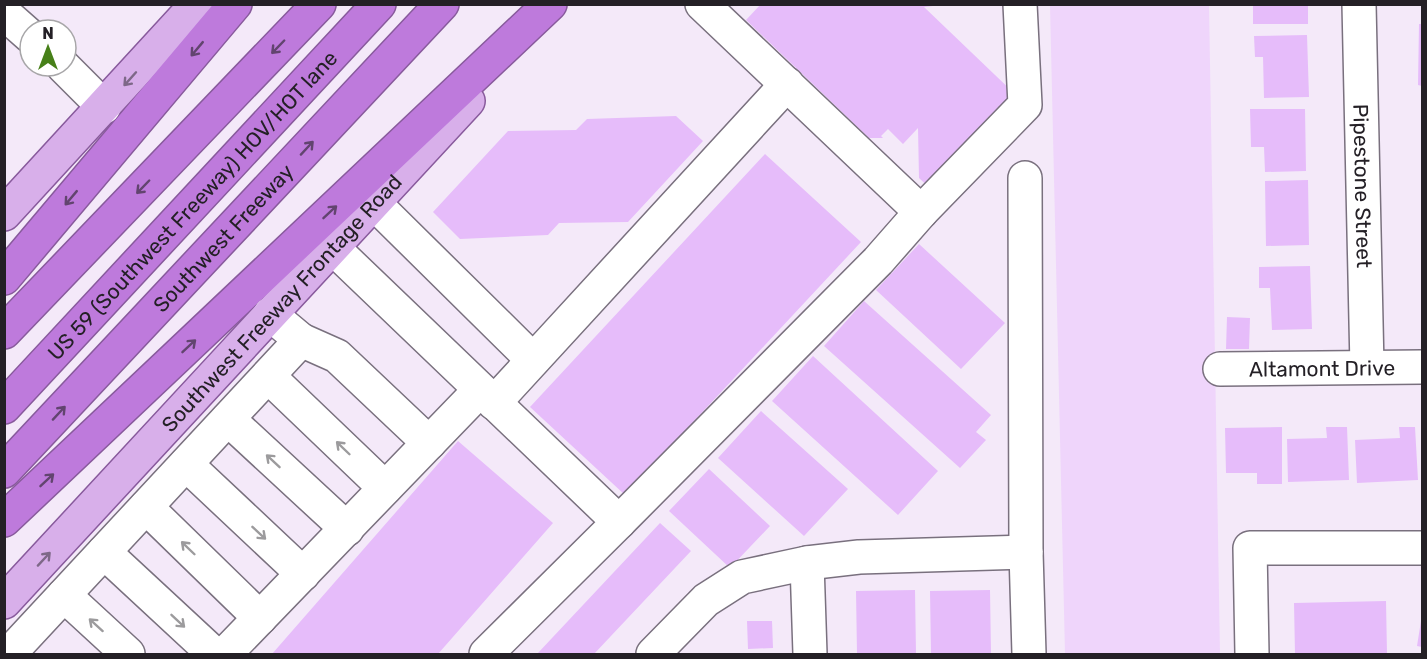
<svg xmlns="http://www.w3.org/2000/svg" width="1427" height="659" font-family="Rubik,sans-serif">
	<rect width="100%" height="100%" fill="#f4e9f9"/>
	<path fill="#efd5fb" d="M1050 5H1209L1220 654H1065Z"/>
	<path fill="#e6bcfa" d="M761 4H951L924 7 1021 100 933 191 919 178 918 128 903 144 888 129 881 136 883 138H869L746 20Z
		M1253 4H1308V24H1253Z
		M1419 24H1422V86L1418 85Z
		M1307 35 1309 97 1264 98 1263 57H1255L1254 36Z
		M1250 109H1305L1306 171 1265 172 1264 147H1251Z
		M676 116 703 141 628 222 559 223 548 235 460 239 433 212 508 131 576 130 587 119Z
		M765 154 861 242 625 495 530 407Z
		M1308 180 1309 245 1266 246 1265 181Z
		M919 244 1005 323 961 369 876 290Z
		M1310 266 1312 329 1272 330 1270 288H1259V267Z
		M864 301 991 415 976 432 986 440 960 468 824 346Z
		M1227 317 1250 318 1249 349H1226Z
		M813 356 938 471 898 515 772 401Z
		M761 411 848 489 804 536 718 458Z
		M1282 427V484H1257V473H1226L1225 428Z
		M1326 427H1347L1349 480 1288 482 1287 439 1327 438Z
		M1399 427H1415L1418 480 1357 483 1355 440 1400 438Z
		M458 441 553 523 438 654H272Z
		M709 469 770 526 730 568 669 511Z
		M660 523 691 551 594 654H537Z
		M915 590 916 654H857L856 591Z
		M990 590 991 654H931L930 591Z
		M1386 601 1387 654H1295L1294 603Z
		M747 621H772L773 648 748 649Z
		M1421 621H1422V647L1417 646Z"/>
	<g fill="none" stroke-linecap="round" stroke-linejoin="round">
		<defs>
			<g id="minor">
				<path d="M702 4 921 212"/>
				<path id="s1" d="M1359 4 1367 367"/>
				<path d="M4 13 30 36"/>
				<path d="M63 66 104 107"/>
				<path d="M1025 178 1026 552 1029 654"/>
				<path d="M373 202 533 360"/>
				<path d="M332 247 619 522 486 654"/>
				<path d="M301 340 337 356 429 443"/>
				<path id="s2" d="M1220 369 1422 367"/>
				<path d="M268 376 385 488"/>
				<path d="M494 403 787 84"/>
				<path d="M228 419 347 529"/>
				<path d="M186 464 303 574"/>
				<path d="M146 507 260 618"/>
				<path d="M619 522 878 261 921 212 1025 105 1020 4"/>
				<path d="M104 552 214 654"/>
				<path d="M807 563 810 654"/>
				<path d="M64 595 128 654"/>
				<path d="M9 654 301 340 270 314"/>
				<path d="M225 654 480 390"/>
				<path d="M653 654 706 600 742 577 807 563 859 557 1026 552"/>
				<path d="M1252 654 1250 548H1422"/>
			</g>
			<g id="major">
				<path d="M4 214 197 4"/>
				<path id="s3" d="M4 602 468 101"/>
			</g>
			<g id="highway">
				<path d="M4 278 235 4"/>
				<path d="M4 332 319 4"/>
				<path id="s4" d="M4 407 379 4"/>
				<path id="s5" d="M4 471 442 4"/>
				<path d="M4 520 550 4"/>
			</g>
		</defs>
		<use href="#minor" stroke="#79707e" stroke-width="36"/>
		<use href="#major" stroke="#885a9c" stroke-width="36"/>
		<use href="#highway" stroke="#885a9c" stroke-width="36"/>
		<use href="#minor" stroke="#fff" stroke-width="33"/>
		<use href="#major" stroke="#d8afea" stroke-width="33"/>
		<use href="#highway" stroke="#be7adc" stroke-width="33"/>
	</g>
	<defs><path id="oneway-shaft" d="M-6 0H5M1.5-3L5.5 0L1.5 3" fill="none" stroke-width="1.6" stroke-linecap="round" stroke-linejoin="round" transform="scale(1.5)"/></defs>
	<g stroke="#62446f">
		<use href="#oneway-shaft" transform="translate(278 47) rotate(134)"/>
		<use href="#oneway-shaft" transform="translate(197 49) rotate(130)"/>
		<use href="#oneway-shaft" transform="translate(307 148) rotate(-47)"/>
		<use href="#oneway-shaft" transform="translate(143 187) rotate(134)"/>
		<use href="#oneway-shaft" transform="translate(71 198) rotate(130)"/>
		<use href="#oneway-shaft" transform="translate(330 212) rotate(-43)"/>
		<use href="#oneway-shaft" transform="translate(189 346) rotate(-43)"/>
		<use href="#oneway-shaft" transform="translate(59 413) rotate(-47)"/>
		<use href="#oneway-shaft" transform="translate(47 480) rotate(-43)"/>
	</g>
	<g stroke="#7e6888">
		<use href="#oneway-shaft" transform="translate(130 79) rotate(132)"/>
		<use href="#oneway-shaft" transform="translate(44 559) rotate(-47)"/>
	</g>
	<g stroke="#9c9b9d">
		<use href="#oneway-shaft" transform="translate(343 448) rotate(-136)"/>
		<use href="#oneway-shaft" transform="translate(273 461) rotate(-137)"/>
		<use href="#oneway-shaft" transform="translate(259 533) rotate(43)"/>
		<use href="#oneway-shaft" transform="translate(188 548) rotate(-136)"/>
		<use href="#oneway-shaft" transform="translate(178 621) rotate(43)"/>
		<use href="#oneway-shaft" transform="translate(96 625) rotate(-138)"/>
	</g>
	<g text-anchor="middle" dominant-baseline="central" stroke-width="5" stroke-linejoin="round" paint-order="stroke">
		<g font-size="21" fill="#242026" stroke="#fff">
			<text stroke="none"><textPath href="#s1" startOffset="182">Pipestone Street</textPath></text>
			<text stroke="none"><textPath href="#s4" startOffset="276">US 59 (Southwest Freeway) HOV/HOT lane</textPath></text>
			<text stroke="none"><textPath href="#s5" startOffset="320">Southwest Freeway</textPath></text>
			<text stroke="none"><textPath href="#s3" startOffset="408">Southwest Freeway Frontage Road</textPath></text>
			<text stroke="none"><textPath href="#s2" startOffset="102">Altamont Drive</textPath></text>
		</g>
	</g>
	<rect width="1427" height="659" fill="none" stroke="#242026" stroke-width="12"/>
	<g transform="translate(48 48)"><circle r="28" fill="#ffffff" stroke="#a7a6a8" stroke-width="1.5"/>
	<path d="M0-4.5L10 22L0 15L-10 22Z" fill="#478019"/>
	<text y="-9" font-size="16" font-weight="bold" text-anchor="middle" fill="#242026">N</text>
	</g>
</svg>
